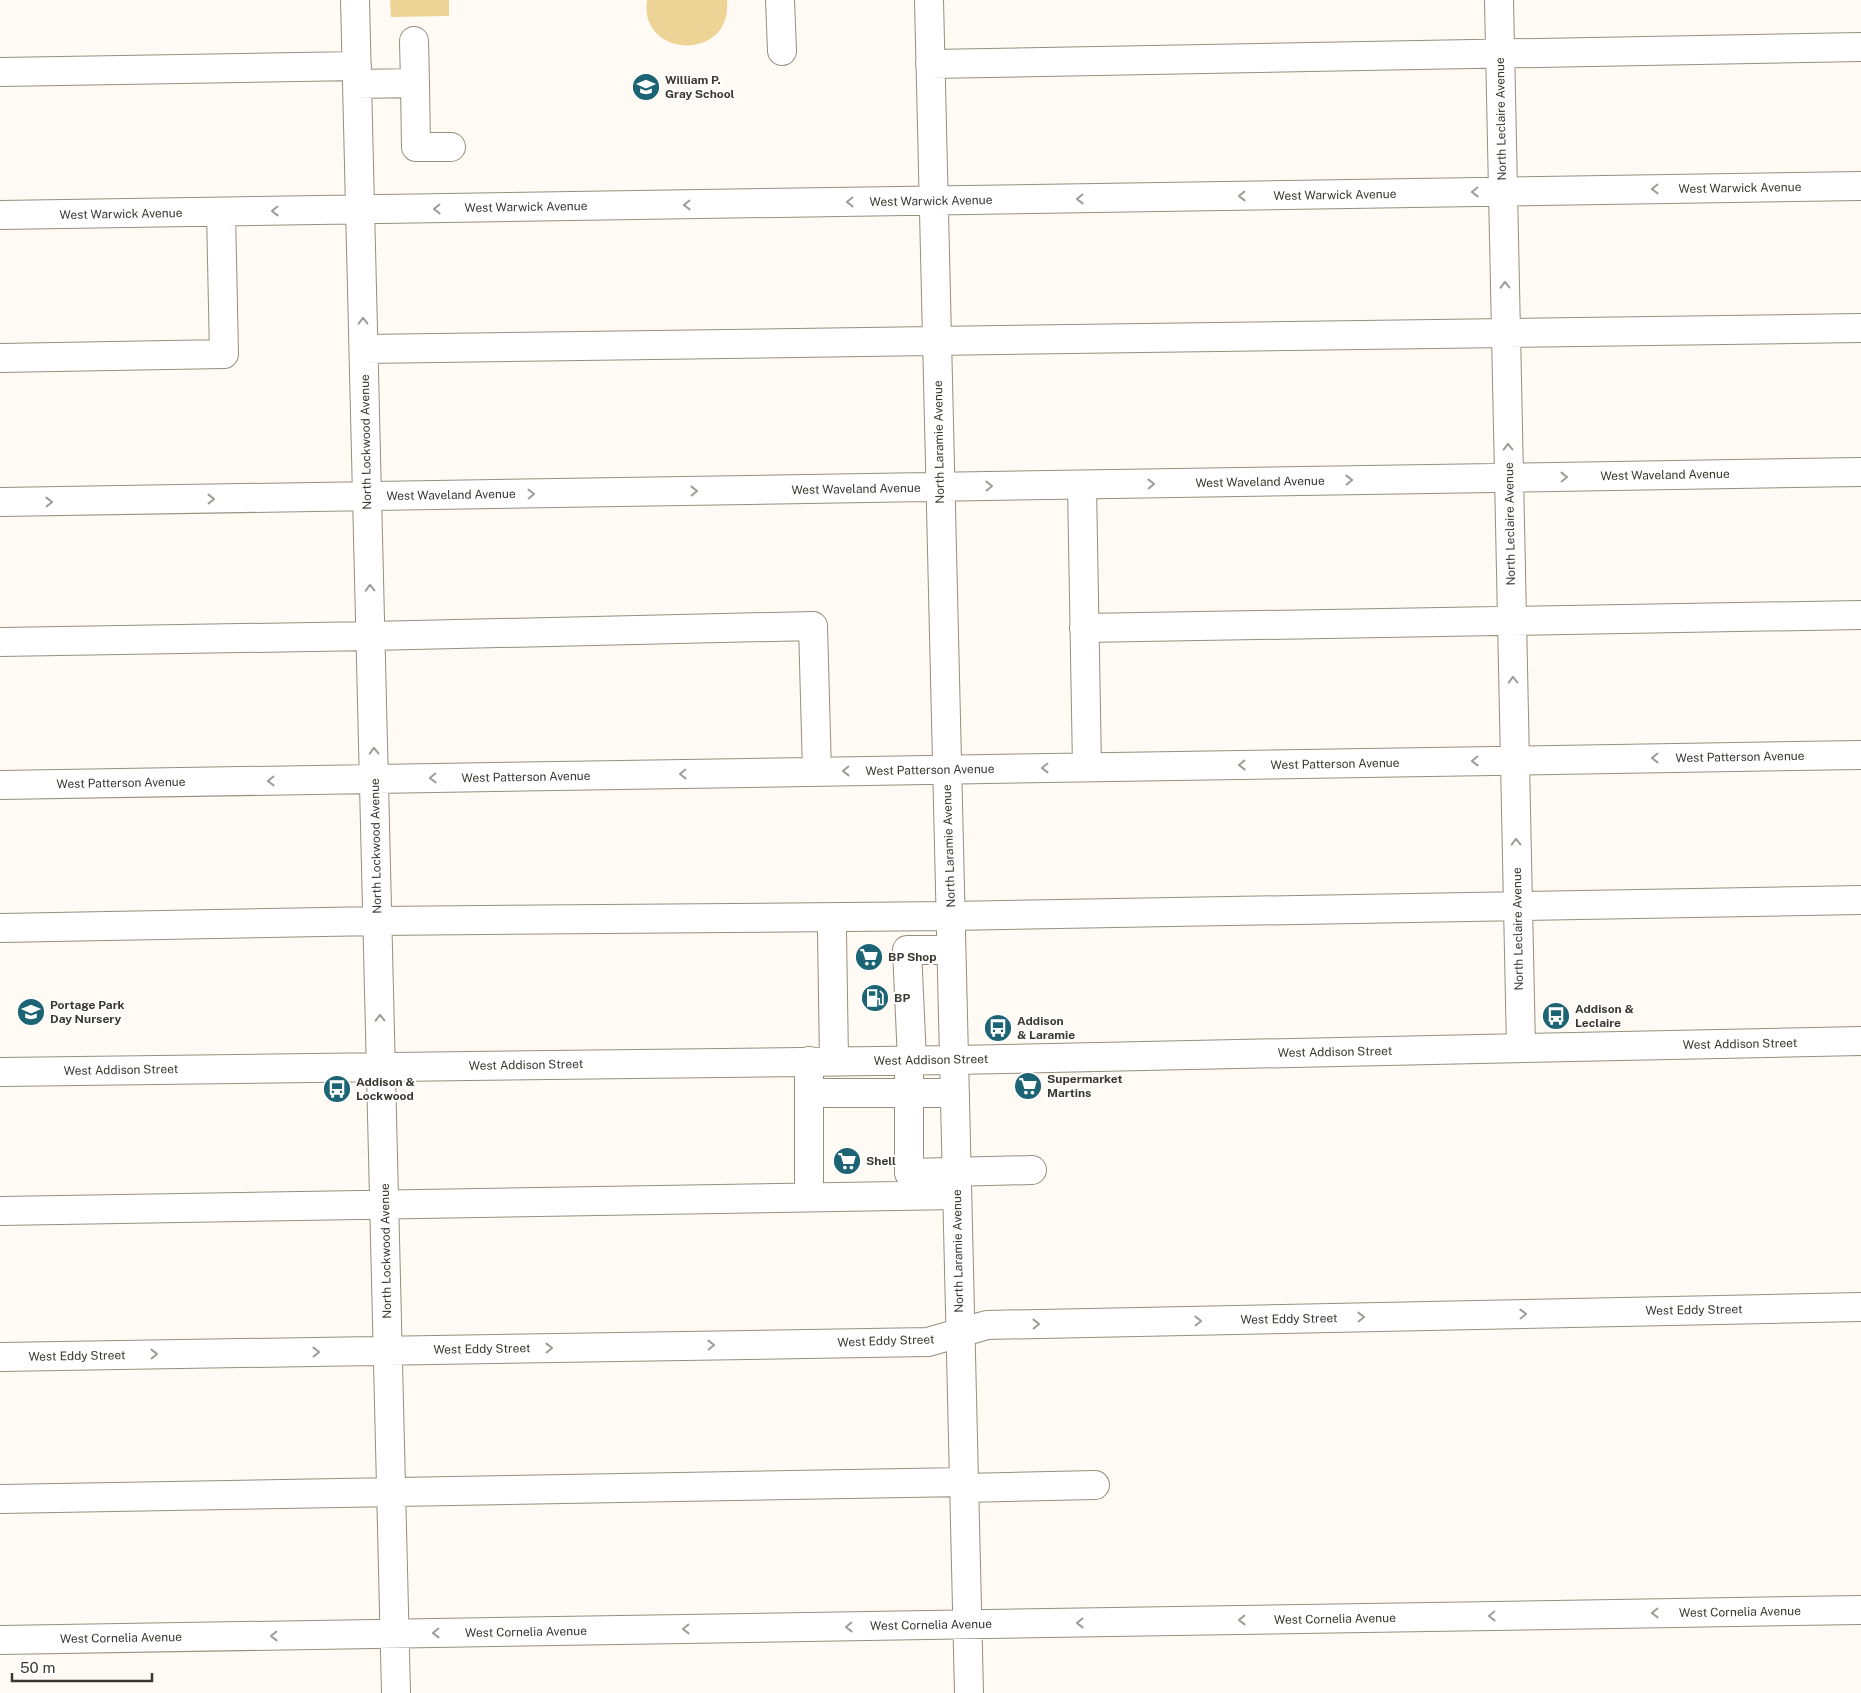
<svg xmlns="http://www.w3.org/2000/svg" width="1861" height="1693" font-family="'Public Sans',sans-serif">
	<rect width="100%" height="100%" fill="#fffbf4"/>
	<path fill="#edd396" d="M390 0H449V16L391 17Z
		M647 0H727C733 63 638 58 647 0Z"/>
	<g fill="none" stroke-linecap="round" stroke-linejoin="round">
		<defs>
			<path id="minor" d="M355 0 396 1693
				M780 0 782 51
				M929 0 969 1693
				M1499 0 1521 1048
				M930 64 1861 47
				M0 72 357 66
				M415 83 416 147H451
				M357 84 415 83 414 41
				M0 215 1861 186
				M364 349 1861 328
				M0 358 224 354 221 212
				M1082 485 1087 767
				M0 502 1861 472
				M1084 628 1861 615
				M0 642 371 636 813 626 817 772
				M0 785 1861 755
				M0 928 378 921 951 916 1861 900
				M832 931 834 1061
				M912 1060 907 950H951
				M809 1061V1093H909V1074
				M0 1072 954 1060 1861 1041
				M809 1093V1181
				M955 1093H909V1173L1032 1170
				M0 1211 957 1195
				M0 1357 928 1342 987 1325 1861 1307
				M964 1488 1095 1485
				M0 1499 964 1482
				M0 1640 1861 1610"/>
		</defs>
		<use href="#minor" stroke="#968f7d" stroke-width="30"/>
		<use href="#minor" stroke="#fff" stroke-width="28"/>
	</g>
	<defs><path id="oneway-chevron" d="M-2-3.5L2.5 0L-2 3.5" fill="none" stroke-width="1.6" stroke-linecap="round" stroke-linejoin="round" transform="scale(1.25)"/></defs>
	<g stroke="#9d9c98">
		<use href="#oneway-chevron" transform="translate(1655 189) rotate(179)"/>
		<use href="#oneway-chevron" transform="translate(1475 192) rotate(179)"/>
		<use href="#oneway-chevron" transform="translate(1242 196) rotate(179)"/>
		<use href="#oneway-chevron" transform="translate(1080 199) rotate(179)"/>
		<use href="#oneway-chevron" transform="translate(850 202) rotate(179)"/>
		<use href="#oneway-chevron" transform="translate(687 205) rotate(179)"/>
		<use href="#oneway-chevron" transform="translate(437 209) rotate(179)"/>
		<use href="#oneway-chevron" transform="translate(275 211) rotate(179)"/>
		<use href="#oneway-chevron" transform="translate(1505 285) rotate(-91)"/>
		<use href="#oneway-chevron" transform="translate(363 321) rotate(-91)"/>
		<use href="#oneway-chevron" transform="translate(1508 447) rotate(-91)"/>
		<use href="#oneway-chevron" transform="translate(1564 477) rotate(-1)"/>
		<use href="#oneway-chevron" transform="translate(1349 480) rotate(-1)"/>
		<use href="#oneway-chevron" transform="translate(1151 484) rotate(-1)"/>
		<use href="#oneway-chevron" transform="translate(989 486) rotate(-1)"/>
		<use href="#oneway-chevron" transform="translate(694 491) rotate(-1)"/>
		<use href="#oneway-chevron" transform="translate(531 494) rotate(-1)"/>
		<use href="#oneway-chevron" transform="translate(211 499) rotate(-1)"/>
		<use href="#oneway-chevron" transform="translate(49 502) rotate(-1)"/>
		<use href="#oneway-chevron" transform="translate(370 588) rotate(-91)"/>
		<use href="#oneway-chevron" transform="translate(1513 680) rotate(-91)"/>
		<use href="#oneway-chevron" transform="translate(374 751) rotate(-91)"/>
		<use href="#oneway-chevron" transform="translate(1655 758) rotate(179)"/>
		<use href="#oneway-chevron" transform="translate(1475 761) rotate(179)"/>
		<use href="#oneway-chevron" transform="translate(1242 765) rotate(179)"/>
		<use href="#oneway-chevron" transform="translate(1045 768) rotate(179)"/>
		<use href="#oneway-chevron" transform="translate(846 771) rotate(179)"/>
		<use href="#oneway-chevron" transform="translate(683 774) rotate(179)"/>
		<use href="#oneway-chevron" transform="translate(433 778) rotate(179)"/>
		<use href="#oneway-chevron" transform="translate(271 781) rotate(179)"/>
		<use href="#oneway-chevron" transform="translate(1516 842) rotate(-91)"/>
		<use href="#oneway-chevron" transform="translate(380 1018) rotate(-91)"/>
		<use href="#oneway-chevron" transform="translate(1523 1314) rotate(-1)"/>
		<use href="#oneway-chevron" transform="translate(1361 1317) rotate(-1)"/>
		<use href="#oneway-chevron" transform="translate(1198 1321) rotate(-1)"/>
		<use href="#oneway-chevron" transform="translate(1036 1324) rotate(-1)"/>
		<use href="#oneway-chevron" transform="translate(711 1345) rotate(-1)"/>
		<use href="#oneway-chevron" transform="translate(549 1348) rotate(-1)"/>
		<use href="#oneway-chevron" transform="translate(316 1352) rotate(-1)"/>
		<use href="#oneway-chevron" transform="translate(154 1354) rotate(-1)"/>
		<use href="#oneway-chevron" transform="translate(1655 1613) rotate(179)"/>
		<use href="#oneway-chevron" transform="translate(1492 1616) rotate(179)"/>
		<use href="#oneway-chevron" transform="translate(1242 1620) rotate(179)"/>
		<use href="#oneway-chevron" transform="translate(1080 1623) rotate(179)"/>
		<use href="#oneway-chevron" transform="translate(849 1627) rotate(179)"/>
		<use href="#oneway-chevron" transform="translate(686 1629) rotate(179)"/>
		<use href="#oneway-chevron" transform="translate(436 1633) rotate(179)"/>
		<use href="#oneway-chevron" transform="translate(274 1636) rotate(179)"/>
	</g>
	<defs>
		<symbol id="school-disc" viewBox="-11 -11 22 22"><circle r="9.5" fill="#1c6473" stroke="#fff"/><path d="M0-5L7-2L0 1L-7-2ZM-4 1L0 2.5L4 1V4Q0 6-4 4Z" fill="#fff"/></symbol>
		<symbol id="supermarket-disc" viewBox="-11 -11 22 22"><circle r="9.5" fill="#1c6473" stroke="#fff"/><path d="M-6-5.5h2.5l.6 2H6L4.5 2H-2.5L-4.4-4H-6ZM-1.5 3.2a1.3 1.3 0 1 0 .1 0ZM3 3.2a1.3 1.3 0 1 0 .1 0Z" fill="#fff"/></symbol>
		<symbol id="fuel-disc" viewBox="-11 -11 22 22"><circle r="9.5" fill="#1c6473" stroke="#fff"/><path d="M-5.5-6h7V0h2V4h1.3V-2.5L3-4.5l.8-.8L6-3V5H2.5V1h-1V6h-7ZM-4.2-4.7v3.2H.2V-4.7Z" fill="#fff"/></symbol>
		<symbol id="bus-disc" viewBox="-11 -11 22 22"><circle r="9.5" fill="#1c6473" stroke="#fff"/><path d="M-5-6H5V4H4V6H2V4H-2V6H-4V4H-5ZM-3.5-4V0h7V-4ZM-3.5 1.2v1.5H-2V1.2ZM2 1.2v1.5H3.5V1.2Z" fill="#fff"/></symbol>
	</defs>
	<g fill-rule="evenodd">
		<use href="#school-disc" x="630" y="71" width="32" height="32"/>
		<use href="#supermarket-disc" x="853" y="941" width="32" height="32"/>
		<use href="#fuel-disc" x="859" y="982" width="32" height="32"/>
		<use href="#school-disc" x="15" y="996" width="32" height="32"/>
		<use href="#bus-disc" x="1540" y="1000" width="32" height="32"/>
		<use href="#bus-disc" x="982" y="1012" width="32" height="32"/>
		<use href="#supermarket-disc" x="1012" y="1070" width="32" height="32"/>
		<use href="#bus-disc" x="321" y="1073" width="32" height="32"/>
		<use href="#supermarket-disc" x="831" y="1145" width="32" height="32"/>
	</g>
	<g text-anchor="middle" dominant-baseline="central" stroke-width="4" stroke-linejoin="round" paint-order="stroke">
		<g font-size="12" font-weight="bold" fill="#3b3831" stroke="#fff" text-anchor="start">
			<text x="665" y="80">William P.<tspan x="665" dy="14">Gray School</tspan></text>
			<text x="888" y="957">BP Shop</text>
			<text x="894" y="998">BP</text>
			<text x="50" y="1005">Portage Park<tspan x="50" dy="14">Day Nursery</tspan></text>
			<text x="1575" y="1009">Addison &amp;<tspan x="1575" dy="14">Leclaire</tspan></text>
			<text x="1017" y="1021">Addison<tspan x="1017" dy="14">&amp; Laramie</tspan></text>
			<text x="1047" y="1079">Supermarket<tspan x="1047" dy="14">Martins</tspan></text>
			<text x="356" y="1082">Addison &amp;<tspan x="356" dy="14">Lockwood</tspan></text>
			<text x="866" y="1161">Shell</text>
		</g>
		<g font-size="12" fill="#3b3831" stroke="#fff">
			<text transform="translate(1501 119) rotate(-91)">North Leclaire Avenue</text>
			<text transform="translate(1740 188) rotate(-1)">West Warwick Avenue</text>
			<text transform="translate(1335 195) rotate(-1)">West Warwick Avenue</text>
			<text transform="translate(931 201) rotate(-1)">West Warwick Avenue</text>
			<text transform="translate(526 207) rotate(-1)">West Warwick Avenue</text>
			<text transform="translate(121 214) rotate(-1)">West Warwick Avenue</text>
			<text transform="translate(366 442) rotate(-91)">North Lockwood Avenue</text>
			<text transform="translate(939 442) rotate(-91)">North Laramie Avenue</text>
			<text transform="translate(1665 475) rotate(-1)">West Waveland Avenue</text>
			<text transform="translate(1260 482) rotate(-1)">West Waveland Avenue</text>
			<text transform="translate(856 489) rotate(-1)">West Waveland Avenue</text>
			<text transform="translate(451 495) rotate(-1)">West Waveland Avenue</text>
			<text transform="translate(1510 524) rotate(-91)">North Leclaire Avenue</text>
			<text transform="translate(1740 757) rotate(-1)">West Patterson Avenue</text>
			<text transform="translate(1335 764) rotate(-1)">West Patterson Avenue</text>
			<text transform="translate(930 770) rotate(-1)">West Patterson Avenue</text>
			<text transform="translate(526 777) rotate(-1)">West Patterson Avenue</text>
			<text transform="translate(121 783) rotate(-1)">West Patterson Avenue</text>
			<text transform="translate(376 846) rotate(-91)">North Lockwood Avenue</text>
			<text transform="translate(949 846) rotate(-92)">North Laramie Avenue</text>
			<text transform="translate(1518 929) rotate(-91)">North Leclaire Avenue</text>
			<text transform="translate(1740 1044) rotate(-1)">West Addison Street</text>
			<text transform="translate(1335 1052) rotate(-1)">West Addison Street</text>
			<text transform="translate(931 1060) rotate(-1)">West Addison Street</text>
			<text transform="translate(526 1065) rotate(-1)">West Addison Street</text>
			<text transform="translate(121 1070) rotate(-1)">West Addison Street</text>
			<text transform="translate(386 1251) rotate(-91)">North Lockwood Avenue</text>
			<text transform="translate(958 1251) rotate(-91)">North Laramie Avenue</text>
			<text transform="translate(1694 1310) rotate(-1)">West Eddy Street</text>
			<text transform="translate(1289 1319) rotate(-1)">West Eddy Street</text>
			<text transform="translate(886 1341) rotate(-2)">West Eddy Street</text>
			<text transform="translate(482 1349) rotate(-1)">West Eddy Street</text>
			<text transform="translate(77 1356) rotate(-1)">West Eddy Street</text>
			<text transform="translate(1740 1612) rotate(-1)">West Cornelia Avenue</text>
			<text transform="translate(1335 1619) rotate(-1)">West Cornelia Avenue</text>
			<text transform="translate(931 1625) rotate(-1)">West Cornelia Avenue</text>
			<text transform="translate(526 1632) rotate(-1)">West Cornelia Avenue</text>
			<text transform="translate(121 1638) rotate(-1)">West Cornelia Avenue</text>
		</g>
	</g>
	<path d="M12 1673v8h140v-8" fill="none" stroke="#3b3831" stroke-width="2.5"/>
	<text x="20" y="1673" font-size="15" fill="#3b3831" stroke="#ffffff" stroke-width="4" paint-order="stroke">50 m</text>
</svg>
